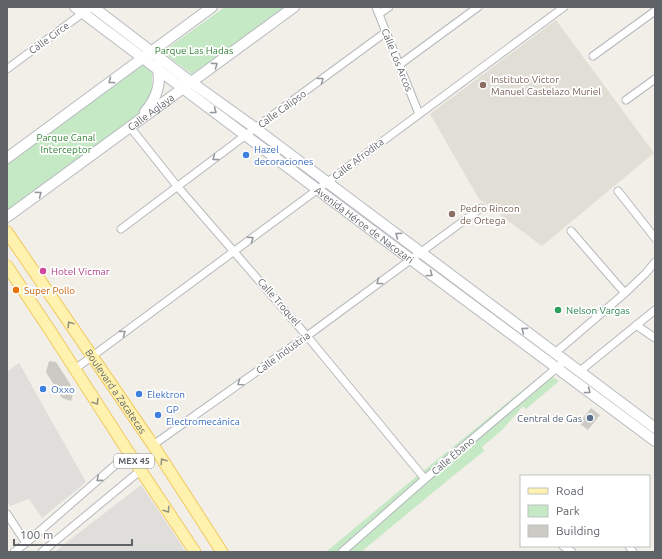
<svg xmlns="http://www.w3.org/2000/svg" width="662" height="559" font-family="Ubuntu,sans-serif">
	<rect width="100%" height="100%" fill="#f1efe8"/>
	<path fill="#e0deda" d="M19 363 86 482 42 518 29 499 10 506 7 500V372Z
		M141 485 186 552H54Z"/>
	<path fill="#e1ded6" d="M556 20 654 153 542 246 479 199 430 114Z"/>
	<path fill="#c5e8c5" d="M225 7H285L192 74 162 52Z
		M144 62 152 68V89L148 101 133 121 7 210V163Z
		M545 372 559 381 526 409 523 406 502 430 482 447 484 451 448 480 361 552H326L411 481Z"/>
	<path fill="#cccac5" d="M49 361 56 362 74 390 71 401 62 398 46 372Z
		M591 408 600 415 588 430 579 423Z"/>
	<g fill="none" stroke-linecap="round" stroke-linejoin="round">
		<defs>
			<path id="street" d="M376 7 419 114
				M379 14 389 7
				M593 56 655 11
				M399 65 478 7
				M7 69 91 7
				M626 100 655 79
				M130 127 177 186 307 336 425 479
				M618 191 655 238
				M121 229 255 128 386 32
				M571 231 616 283 625 293
				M636 325 655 338
				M555 353 625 293 646 273 655 262
				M75 369 564 7
				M580 371 655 310
				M153 445 307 336 481 208
				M7 514 26 543
				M563 546 572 552
				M629 546 633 552
				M14 552 26 543 129 453
				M42 552 141 470
				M342 552 425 479 566 360"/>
			<g id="secondary">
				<path id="s1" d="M75 7 362 223 655 441"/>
				<path d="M93 7 191 82 255 128 655 428"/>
				<path d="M145 112C156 99 162 83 157 66"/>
				<path d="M7 158 212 7"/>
				<path id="s2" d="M7 217 294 7"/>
			</g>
			<g id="primary">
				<path id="s3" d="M7 232 153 445 222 552"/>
				<path d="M7 266 51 332 129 453 195 552"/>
			</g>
		</defs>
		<use href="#street" stroke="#b5b8bc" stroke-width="9"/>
		<use href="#secondary" stroke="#b6babf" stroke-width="12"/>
		<use href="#primary" stroke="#f2c960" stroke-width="13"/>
		<use href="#street" stroke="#fff" stroke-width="7"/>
		<use href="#secondary" stroke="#fff" stroke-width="10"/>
		<use href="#primary" stroke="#fff2af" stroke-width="11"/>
	</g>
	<defs><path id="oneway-chevron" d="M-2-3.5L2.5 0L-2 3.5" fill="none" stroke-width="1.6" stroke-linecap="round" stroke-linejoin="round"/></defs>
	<g stroke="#979a9d">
		<use href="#oneway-chevron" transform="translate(215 65) rotate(-36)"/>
		<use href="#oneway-chevron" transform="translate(321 80) rotate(-36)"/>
		<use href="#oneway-chevron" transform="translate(111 81) rotate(144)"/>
		<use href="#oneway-chevron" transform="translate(214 111) rotate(37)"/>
		<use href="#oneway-chevron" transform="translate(215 158) rotate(144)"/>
		<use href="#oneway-chevron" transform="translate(39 194) rotate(-36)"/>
		<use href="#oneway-chevron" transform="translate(398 235) rotate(-143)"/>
		<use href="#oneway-chevron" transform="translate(251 239) rotate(-36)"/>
		<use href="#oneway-chevron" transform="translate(430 274) rotate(37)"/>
		<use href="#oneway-chevron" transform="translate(379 282) rotate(144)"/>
		<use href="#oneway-chevron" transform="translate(524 330) rotate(-144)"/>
		<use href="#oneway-chevron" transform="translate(123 333) rotate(-36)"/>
		<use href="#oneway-chevron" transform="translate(240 383) rotate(145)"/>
		<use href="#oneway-chevron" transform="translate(588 391) rotate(37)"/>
		<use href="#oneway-chevron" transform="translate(99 479) rotate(139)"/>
	</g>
	<g stroke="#979581">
		<use href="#oneway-chevron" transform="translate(70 324) rotate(-124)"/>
		<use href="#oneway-chevron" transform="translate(96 402) rotate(57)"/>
		<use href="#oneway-chevron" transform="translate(163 461) rotate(-123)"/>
		<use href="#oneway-chevron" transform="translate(167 510) rotate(56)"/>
	</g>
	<g fill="#8d6e63" stroke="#fff" stroke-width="1.5">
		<circle cx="483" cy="85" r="4"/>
		<circle cx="452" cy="214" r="4"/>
	</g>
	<g fill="#3f7fe0" stroke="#fff" stroke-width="1.5">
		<circle cx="246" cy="155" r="4"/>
		<circle cx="43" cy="389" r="4"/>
		<circle cx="139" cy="394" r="4"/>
		<circle cx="158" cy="415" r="4"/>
	</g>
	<circle fill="#d1479c" stroke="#fff" stroke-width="1.5" cx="43" cy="271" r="4"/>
	<circle fill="#e8710a" stroke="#fff" stroke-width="1.5" cx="16" cy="290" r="4"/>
	<circle fill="#2e9e5b" stroke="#fff" stroke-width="1.5" cx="558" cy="310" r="4"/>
	<circle fill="#5c6f8a" stroke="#fff" stroke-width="1.5" cx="590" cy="418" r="4"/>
	<g text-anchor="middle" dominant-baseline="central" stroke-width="3.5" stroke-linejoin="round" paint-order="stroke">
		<rect fill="#fff" stroke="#8f9295" stroke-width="1" x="114" y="454" width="40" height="14" rx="3"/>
		<g font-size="9" font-weight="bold" fill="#5f6368">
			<text x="134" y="461">MEX 45</text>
		</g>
		<g font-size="10" fill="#5f6368" stroke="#fff">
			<text transform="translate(49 38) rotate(-36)">Calle Circe</text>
			<text transform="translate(397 60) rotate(68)">Calle Los Arcos</text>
			<text transform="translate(282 109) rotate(-36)">Calle Calipso</text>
			<text stroke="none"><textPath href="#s2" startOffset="178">Calle Aglaya</textPath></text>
			<text transform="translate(358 159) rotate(-37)">Calle Afrodita</text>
			<text stroke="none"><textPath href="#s1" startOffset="362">Avenida Héroe de Nacozari</textPath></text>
			<text transform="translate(279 302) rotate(49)">Calle Troquel</text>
			<text transform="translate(283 353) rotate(-36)">Calle Industria</text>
			<text stroke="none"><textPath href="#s3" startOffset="193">Boulevard a Zacatecas</textPath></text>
			<text transform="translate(453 456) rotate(-40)">Calle Ébano</text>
		</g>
		<g font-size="10" fill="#348238" stroke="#fff">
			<text x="194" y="50">Parque Las Hadas</text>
			<text x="66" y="137">Parque Canal<tspan x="66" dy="12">Interceptor</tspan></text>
		</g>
		<g font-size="10" fill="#785e54" stroke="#fff" text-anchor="start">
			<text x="491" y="79">Instituto Victor<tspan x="491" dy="12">Manuel Castelazo Muriel</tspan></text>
			<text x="460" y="208">Pedro Rincon<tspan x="460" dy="12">de Ortega</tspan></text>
		</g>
		<g font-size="10" fill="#366cbe" stroke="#fff" text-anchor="start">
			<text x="254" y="149">Hazel<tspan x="254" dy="12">decoraciones</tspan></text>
			<text x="51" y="389">Oxxo</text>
			<text x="147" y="394">Elektron</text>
			<text x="166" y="409">GP<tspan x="166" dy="12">Electromecánica</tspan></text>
		</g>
		<g font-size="10" fill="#b23c85" stroke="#fff" text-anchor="start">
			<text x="51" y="271">Hotel Vicmar</text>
		</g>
		<g font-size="10" fill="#c56008" stroke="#fff" text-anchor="start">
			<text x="24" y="290">Super Pollo</text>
		</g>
		<g font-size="10" fill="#27864d" stroke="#fff" text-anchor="start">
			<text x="566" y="310">Nelson Vargas</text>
		</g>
		<g font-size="10" fill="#4e5e75" stroke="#fff" text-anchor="end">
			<text x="582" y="418">Central de Gas</text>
		</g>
	</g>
	<rect width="662" height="559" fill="none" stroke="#5f6368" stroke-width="16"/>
	<rect x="520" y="475" width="130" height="72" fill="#ffffff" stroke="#bfc1c3"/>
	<rect x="528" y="488" width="20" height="6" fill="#fff2af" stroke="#bfc1c3"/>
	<text x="556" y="495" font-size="12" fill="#5f6368">Road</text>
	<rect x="528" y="505" width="20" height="12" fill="#c5e8c5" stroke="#bfc1c3"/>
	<text x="556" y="515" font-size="12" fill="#5f6368">Park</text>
	<rect x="528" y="525" width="20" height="12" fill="#cccac5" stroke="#bfc1c3"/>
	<text x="556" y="535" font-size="12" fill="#5f6368">Building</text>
	<path d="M14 539v6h118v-6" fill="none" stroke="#5f6368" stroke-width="2"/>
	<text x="20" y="539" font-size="12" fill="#5f6368" stroke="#ffffff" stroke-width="3" paint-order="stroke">100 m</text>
</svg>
